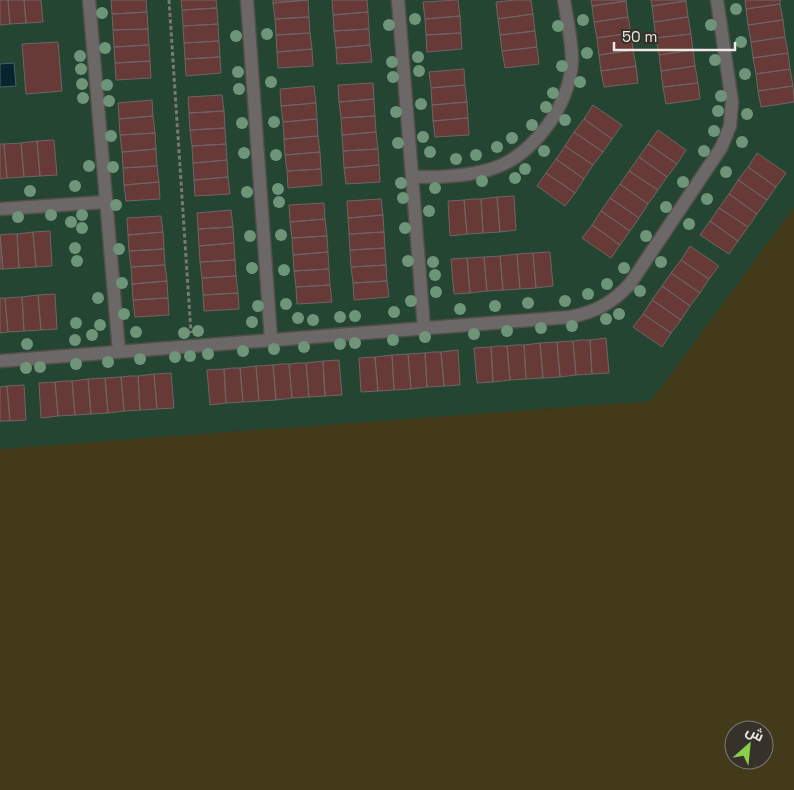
<svg xmlns="http://www.w3.org/2000/svg" width="794" height="790" font-family="'Space Grotesk',Cairo,sans-serif">
	<rect width="100%" height="100%" fill="#36322b"/>
	<path fill="#254533" d="M0 0H794V393L651 401 0 449Z"/>
	<path fill="#423a19" fill-rule="evenodd" d="M794 207V790H0V449L651 401ZM734 730H764V760H734Z"/>
	<path fill="#07252f" stroke="#4c6066" d="M14 63 16 86 0 87V64Z"/>
	<path fill="#673a37" stroke="#6e6564" d="M0 0H8L10 24 0 25Z
		M8 0H24L26 23 10 24Z
		M24 0H41L43 22 26 23Z
		M111 0H146L147 12 112 14Z
		M181 0H216L217 8 182 10Z
		M273 0H307L273 3Z
		M308 0 309 17 275 19 273 3Z
		M332 0H367L368 12 333 15Z
		M458 0 460 16 425 19 423 2Z
		M516 0H531L533 14 498 19 496 2Z
		M591 0H626V1L592 6Z
		M651 0H686V1L652 6Z
		M745 0H780V4L746 9Z
		M626 1 628 17 594 22 592 6Z
		M686 1 688 17 654 22 652 6Z
		M780 4 783 20 748 25 746 9Z
		M217 8 218 24 183 26 182 10Z
		M147 12 148 29 113 30 112 14Z
		M368 12 369 29 334 31 333 15Z
		M533 14 535 31 500 35 498 19Z
		M460 16 461 33 426 35 425 19Z
		M309 17 310 33 276 35 275 19Z
		M628 17 631 33 597 38 594 22Z
		M688 17 691 34 656 38 654 22Z
		M783 20 785 37 751 42 748 25Z
		M218 24 219 41 184 43 183 26Z
		M148 29 149 45 114 47 113 30Z
		M369 29 370 45 336 48 334 31Z
		M535 31 537 47 502 51 500 35Z
		M310 33 312 49 277 52 276 35Z
		M461 33 462 49 427 52 426 35Z
		M631 33 633 50 599 55 597 38Z
		M691 34 693 50 659 55 656 38Z
		M785 37 788 53 753 58 751 42Z
		M219 41 220 57 185 59 184 43Z
		M58 42 62 91 26 94 22 44Z
		M149 45 150 61 115 63 114 47Z
		M370 45 372 62 337 64 336 48Z
		M537 47 539 64 505 68 502 51Z
		M312 49 313 66 278 68 277 52Z
		M633 50 636 66 601 71 599 55Z
		M693 50 695 66 661 71 659 55Z
		M788 53 790 69 756 74 753 58Z
		M220 57 221 73 186 76 185 59Z
		M150 61 151 78 116 80 115 63Z
		M636 66 638 83 604 87 601 71Z
		M695 66 698 83 663 87 661 71Z
		M464 69 465 85 431 88 429 72Z
		M790 69 793 86 758 91 756 74Z
		M373 83 374 99 339 102 338 85Z
		M698 83 700 99 666 104 663 87Z
		M465 85 467 102 432 105 431 88Z
		M314 86 316 103 281 106 280 89Z
		M793 86 794 102 761 107 758 91Z
		M222 95 224 111 189 113 188 97Z
		M374 99 375 116 341 118 339 102Z
		M152 100 153 116 119 119 118 103Z
		M467 102 468 118 433 121 432 105Z
		M316 103 317 119 283 122 281 106Z
		M593 105 622 125 612 139 584 119Z
		M224 111 225 128 190 130 189 113Z
		M153 116 155 133 120 135 119 119Z
		M375 116 376 132 342 135 341 118Z
		M468 118 469 135 435 137 433 121Z
		M317 119 318 136 284 139 283 122Z
		M584 119 612 139 603 152 574 132Z
		M225 128 226 144 192 146 190 130Z
		M658 130 686 150 677 164 648 144Z
		M376 132 378 149 343 151 342 135Z
		M574 132 603 152 593 165 565 146Z
		M155 133 156 149 122 152 120 135Z
		M318 136 320 152 285 155 284 139Z
		M54 140 57 175 40 176 37 141Z
		M37 141 40 176 24 177 21 143Z
		M21 143 24 177 7 178 4 144Z
		M0 144H4L7 178 0 179Z
		M226 144 227 160 193 163 192 146Z
		M648 144 677 164 667 177 639 157Z
		M565 146 593 165 584 179 556 159Z
		M156 149 157 166 123 168 122 152Z
		M378 149 379 165 344 168 343 151Z
		M320 152 321 169 287 171 285 155Z
		M757 153 786 173 776 187 748 167Z
		M639 157 667 177 658 190 629 171Z
		M556 159 584 179 575 193 546 173Z
		M227 160 228 177 194 180 193 163Z
		M379 165 380 182 346 184 344 168Z
		M157 166 159 182 124 185 123 168Z
		M748 167 776 187 767 200 738 180Z
		M321 169 322 185 288 188 287 171Z
		M629 171 658 190 648 204 620 184Z
		M546 173 575 193 565 206 537 186Z
		M228 177 230 194 195 196 194 180Z
		M738 180 767 200 757 214 729 194Z
		M159 182 160 199 126 201 124 185Z
		M620 184 648 204 639 218 610 198Z
		M729 194 757 214 748 227 719 208Z
		M514 196 516 230 500 232 497 197Z
		M497 197 500 232 483 233 481 199Z
		M610 198 639 218 630 231 601 211Z
		M381 199 383 215 348 218 347 201Z
		M472 199H481L483 233 467 234 464 200Z
		M464 200 467 234 450 236 448 201Z
		M324 203 325 219 290 222 289 205Z
		M719 208 748 227 738 241 710 221Z
		M231 210 233 227 198 229 197 213Z
		M601 211 630 231 620 245 592 225Z
		M383 215 384 232 349 234 348 218Z
		M161 216 163 232 128 235 127 218Z
		M325 219 327 236 292 238 290 222Z
		M710 221 738 241 729 254 700 235Z
		M592 225 620 245 611 258 582 238Z
		M233 227 234 243 199 246 198 229Z
		M50 231 52 266 36 267 33 232Z
		M33 232 36 267 19 268 17 234Z
		M163 232 164 249 129 251 128 235Z
		M384 232 385 248 350 250 349 234Z
		M9 234H17L19 268 3 269 0 235Z
		M0 235 3 269H0Z
		M327 236 328 252 293 255 292 238Z
		M234 243 235 260 200 262 199 246Z
		M690 246 719 266 709 279 681 260Z
		M385 248 386 265 351 267 350 250Z
		M164 249 165 265 131 267 129 251Z
		M328 252 329 269 294 271 293 255Z
		M550 252 553 286 536 288 533 253Z
		M533 253 536 288 520 289 517 254Z
		M517 254 520 289 503 290 500 256Z
		M500 256 503 290 487 291 484 257Z
		M484 257 487 291 470 293 467 258Z
		M467 258 470 293 454 294 451 259Z
		M235 260 236 276 202 278 200 262Z
		M681 260 709 279 700 293 671 273Z
		M165 265 167 281 132 284 131 267Z
		M386 265 387 281 353 283 351 267Z
		M329 269 330 285 296 287 294 271Z
		M671 273 700 293 690 306 662 286Z
		M236 276 238 293 203 295 202 278Z
		M167 281 168 298 133 300 132 284Z
		M387 281 389 297 354 300 353 283Z
		M330 285 332 302 297 304 296 287Z
		M662 286 690 306 681 320 652 300Z
		M238 293 239 309 204 311 203 295Z
		M55 294 57 329 41 330 38 295Z
		M38 295 41 330 24 331 22 297Z
		M22 297 24 331 8 332 5 298Z
		M0 298H5L8 332 0 333Z
		M168 298 169 315 135 317 133 300Z
		M652 300 681 320 671 333 643 314Z
		M643 314 671 333 662 347 633 327Z
		M606 338 609 373 592 374 590 340Z
		M581 340H590L592 374 576 375 573 341Z
		M573 341 576 375 560 377 557 342Z
		M557 342 560 377 543 378 540 343Z
		M540 343 543 378 526 379 524 345Z
		M516 345H524L526 379 510 380 507 346Z
		M499 346H507L510 380 493 382 491 347Z
		M491 347 493 382 477 383 474 348Z
		M458 350 460 385 444 386 441 352Z
		M433 352H441L444 386 427 387 425 353Z
		M425 353 427 387 411 389 408 354Z
		M408 354 411 389 394 390 392 355Z
		M392 355 394 390 378 391 375 357Z
		M375 357 378 391 361 392 359 358Z
		M339 360 342 395 325 396 323 361Z
		M323 361 325 396 309 397 306 363Z
		M298 363H306L309 397 292 398 289 364Z
		M281 364H289L292 398 276 400 273 365Z
		M273 365 276 400 259 401 256 366Z
		M256 366 259 401 243 402 240 368Z
		M232 368H240L243 402 226 403 224 369Z
		M224 369 226 403 210 405 207 370Z
		M171 373 174 408 157 409 154 374Z
		M154 374 157 409 140 410 138 376Z
		M130 376H138L140 410 124 411 121 377Z
		M121 377 124 411 108 413 105 378Z
		M105 378 108 413 91 414 88 379Z
		M88 379 91 414 75 415 72 381Z
		M64 381H72L75 415 58 416 55 382Z
		M55 382 58 416 41 418 39 383Z
		M24 385 26 420 10 421 7 386Z
		M7 386 10 421H0V387Z"/>
	<g fill="none" stroke-linecap="round" stroke-linejoin="round">
		<defs>
			<path id="minor" d="M89 0 119 352
				M247 0 271 340
				M398 0 424 328
				M412 177C437 177 463 177 488 170 532 158 570 106 572 61 572 41 567 20 564 0
				M0 209 106 202
				M0 361 570 317C596 312 612 303 630 284L721 148 730 126 732 102 717 0"/>
		</defs>
		<use href="#minor" stroke="#534f49" stroke-width="15"/>
		<path stroke="#7b7771" stroke-width="3" stroke-dasharray="4 2.5" stroke-linecap="butt" d="M169 0 191 333"/>
		<use href="#minor" stroke="#6c6868" stroke-width="12"/>
	</g>
	<g fill="#6e957a">
		<circle cx="736" cy="9" r="6"/>
		<circle cx="102" cy="13" r="6"/>
		<circle cx="415" cy="19" r="6"/>
		<circle cx="583" cy="20" r="6"/>
		<circle cx="389" cy="25" r="6"/>
		<circle cx="711" cy="25" r="6"/>
		<circle cx="558" cy="26" r="6"/>
		<circle cx="267" cy="34" r="6"/>
		<circle cx="236" cy="36" r="6"/>
		<circle cx="741" cy="42" r="6"/>
		<circle cx="105" cy="48" r="6"/>
		<circle cx="587" cy="53" r="6"/>
		<circle cx="80" cy="56" r="6"/>
		<circle cx="418" cy="57" r="6"/>
		<circle cx="715" cy="60" r="6"/>
		<circle cx="392" cy="62" r="6"/>
		<circle cx="562" cy="66" r="6"/>
		<circle cx="81" cy="69" r="6"/>
		<circle cx="419" cy="71" r="6"/>
		<circle cx="238" cy="72" r="6"/>
		<circle cx="745" cy="74" r="6"/>
		<circle cx="393" cy="77" r="6"/>
		<circle cx="271" cy="82" r="6"/>
		<circle cx="580" cy="82" r="6"/>
		<circle cx="82" cy="84" r="6"/>
		<circle cx="107" cy="85" r="6"/>
		<circle cx="239" cy="89" r="6"/>
		<circle cx="553" cy="93" r="6"/>
		<circle cx="721" cy="96" r="6"/>
		<circle cx="83" cy="98" r="6"/>
		<circle cx="109" cy="101" r="6"/>
		<circle cx="421" cy="104" r="6"/>
		<circle cx="546" cy="107" r="6"/>
		<circle cx="718" cy="111" r="6"/>
		<circle cx="396" cy="112" r="6"/>
		<circle cx="747" cy="114" r="6"/>
		<circle cx="565" cy="120" r="6"/>
		<circle cx="274" cy="122" r="6"/>
		<circle cx="242" cy="123" r="6"/>
		<circle cx="532" cy="125" r="6"/>
		<circle cx="714" cy="131" r="6"/>
		<circle cx="111" cy="136" r="6"/>
		<circle cx="423" cy="137" r="6"/>
		<circle cx="512" cy="138" r="6"/>
		<circle cx="742" cy="142" r="6"/>
		<circle cx="398" cy="143" r="6"/>
		<circle cx="497" cy="147" r="6"/>
		<circle cx="544" cy="151" r="6"/>
		<circle cx="704" cy="151" r="6"/>
		<circle cx="430" cy="152" r="6"/>
		<circle cx="244" cy="153" r="6"/>
		<circle cx="276" cy="155" r="6"/>
		<circle cx="476" cy="155" r="6"/>
		<circle cx="456" cy="159" r="6"/>
		<circle cx="89" cy="166" r="6"/>
		<circle cx="113" cy="167" r="6"/>
		<circle cx="525" cy="169" r="6"/>
		<circle cx="726" cy="172" r="6"/>
		<circle cx="515" cy="178" r="6"/>
		<circle cx="482" cy="181" r="6"/>
		<circle cx="683" cy="182" r="6"/>
		<circle cx="401" cy="183" r="6"/>
		<circle cx="75" cy="186" r="6"/>
		<circle cx="435" cy="188" r="6"/>
		<circle cx="278" cy="189" r="6"/>
		<circle cx="30" cy="191" r="6"/>
		<circle cx="247" cy="192" r="6"/>
		<circle cx="403" cy="198" r="6"/>
		<circle cx="707" cy="199" r="6"/>
		<circle cx="279" cy="202" r="6"/>
		<circle cx="116" cy="205" r="6"/>
		<circle cx="666" cy="207" r="6"/>
		<circle cx="429" cy="211" r="6"/>
		<circle cx="51" cy="215" r="6"/>
		<circle cx="82" cy="215" r="6"/>
		<circle cx="18" cy="217" r="6"/>
		<circle cx="71" cy="222" r="6"/>
		<circle cx="689" cy="224" r="6"/>
		<circle cx="82" cy="228" r="6"/>
		<circle cx="405" cy="228" r="6"/>
		<circle cx="281" cy="235" r="6"/>
		<circle cx="250" cy="236" r="6"/>
		<circle cx="646" cy="236" r="6"/>
		<circle cx="75" cy="248" r="6"/>
		<circle cx="119" cy="249" r="6"/>
		<circle cx="77" cy="261" r="6"/>
		<circle cx="408" cy="261" r="6"/>
		<circle cx="433" cy="262" r="6"/>
		<circle cx="661" cy="262" r="6"/>
		<circle cx="252" cy="268" r="6"/>
		<circle cx="624" cy="268" r="6"/>
		<circle cx="284" cy="270" r="6"/>
		<circle cx="435" cy="275" r="6"/>
		<circle cx="122" cy="283" r="6"/>
		<circle cx="607" cy="284" r="6"/>
		<circle cx="640" cy="291" r="6"/>
		<circle cx="436" cy="292" r="6"/>
		<circle cx="588" cy="294" r="6"/>
		<circle cx="98" cy="298" r="6"/>
		<circle cx="411" cy="301" r="6"/>
		<circle cx="565" cy="301" r="6"/>
		<circle cx="528" cy="303" r="6"/>
		<circle cx="286" cy="304" r="6"/>
		<circle cx="258" cy="306" r="6"/>
		<circle cx="495" cy="306" r="6"/>
		<circle cx="460" cy="309" r="6"/>
		<circle cx="394" cy="312" r="6"/>
		<circle cx="124" cy="314" r="6"/>
		<circle cx="619" cy="314" r="6"/>
		<circle cx="355" cy="316" r="6"/>
		<circle cx="340" cy="317" r="6"/>
		<circle cx="298" cy="318" r="6"/>
		<circle cx="606" cy="319" r="6"/>
		<circle cx="313" cy="320" r="6"/>
		<circle cx="252" cy="322" r="6"/>
		<circle cx="76" cy="323" r="6"/>
		<circle cx="100" cy="325" r="6"/>
		<circle cx="572" cy="326" r="6"/>
		<circle cx="541" cy="328" r="6"/>
		<circle cx="198" cy="331" r="6"/>
		<circle cx="507" cy="331" r="6"/>
		<circle cx="136" cy="332" r="6"/>
		<circle cx="184" cy="333" r="6"/>
		<circle cx="474" cy="334" r="6"/>
		<circle cx="92" cy="335" r="6"/>
		<circle cx="425" cy="337" r="6"/>
		<circle cx="75" cy="340" r="6"/>
		<circle cx="393" cy="340" r="6"/>
		<circle cx="355" cy="343" r="6"/>
		<circle cx="27" cy="344" r="6"/>
		<circle cx="340" cy="344" r="6"/>
		<circle cx="304" cy="347" r="6"/>
		<circle cx="274" cy="349" r="6"/>
		<circle cx="243" cy="351" r="6"/>
		<circle cx="208" cy="354" r="6"/>
		<circle cx="190" cy="356" r="6"/>
		<circle cx="175" cy="357" r="6"/>
		<circle cx="140" cy="359" r="6"/>
		<circle cx="108" cy="362" r="6"/>
		<circle cx="76" cy="364" r="6"/>
		<circle cx="40" cy="367" r="6"/>
		<circle cx="26" cy="368" r="6"/>
	</g>
	<g transform="translate(749 745) rotate(27)"><circle r="24" fill="#36322b" stroke="#7f7c76"/>
	<path d="M0-4L9 19L0 12L-9 19Z" fill="#89cf49"/>
	<text y="-8" font-size="14" font-weight="bold" text-anchor="middle" fill="#edeae6">ش</text>
	</g>
	<path d="M614 42v8h121v-8" fill="none" stroke="#edeae6" stroke-width="2.5"/>
	<text x="622" y="42" font-size="15" fill="#edeae6" stroke="#36322b" stroke-width="4" paint-order="stroke">50 m</text>
</svg>
